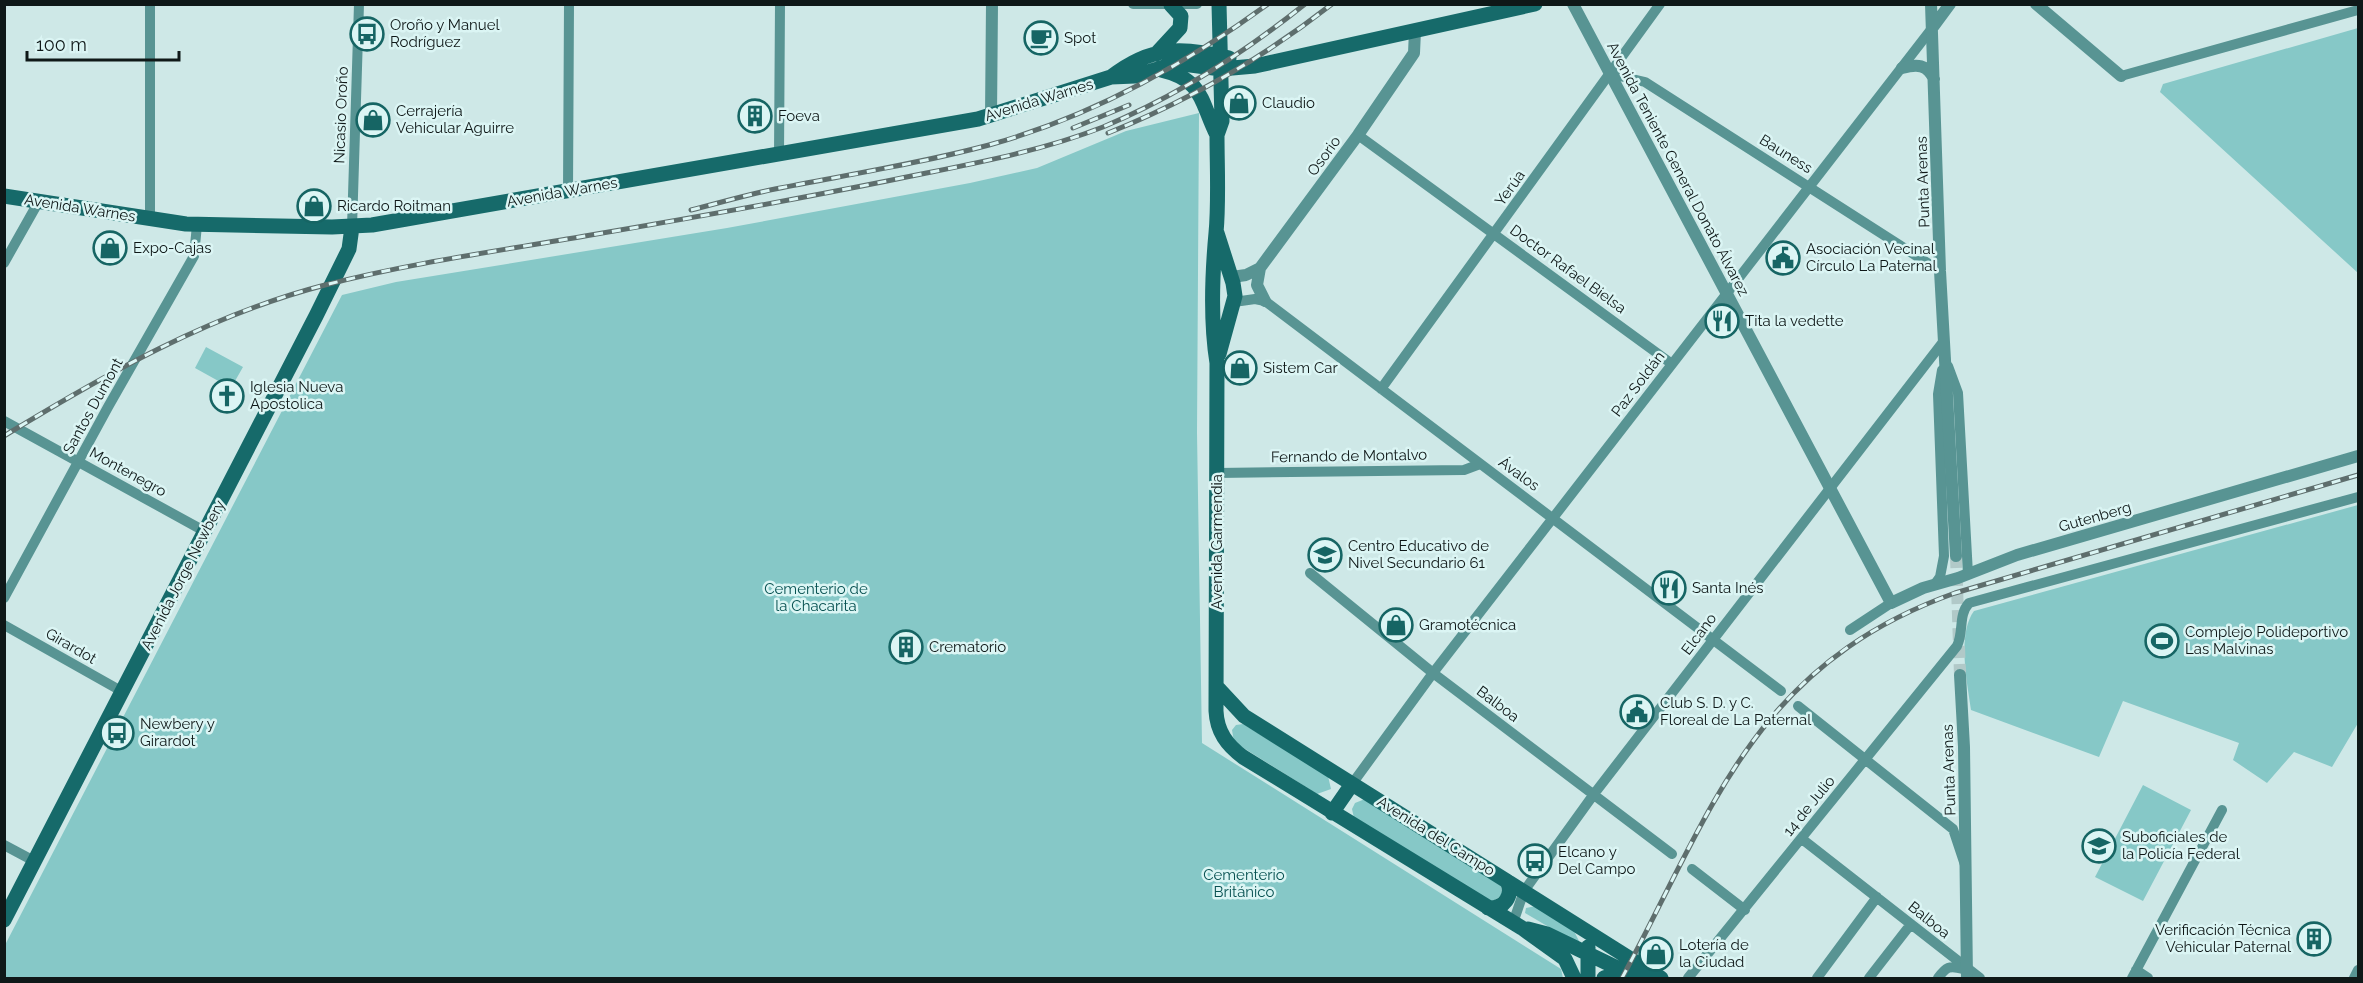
<svg xmlns="http://www.w3.org/2000/svg" width="2363" height="983" font-family="Raleway,sans-serif">
	<rect width="100%" height="100%" fill="#cee8e7"/>
	<path fill="#86c8c7" d="M2358 28V273L2160 92 2163 84Z
		M1199 113 1197 433 1202 743 1561 969 1563 978H5V945L342 295 396 282 727 228 970 183 1037 168 1126 131Z
		M206 347 243 367 231 388 195 368Z
		M2358 505V723L2332 767 2294 752 2267 783 2233 760 2239 743 2123 701 2099 757 1971 710C1967 682 1957 634 1974 611Z
		M1243 724 1328 776 1331 789 1317 794 1234 742 1232 730 1236 725Z
		M2143 785 2191 810 2143 901 2095 877Z
		M1365 799 1501 884 1502 895 1492 902 1354 818 1352 809 1355 803Z
		M1536 906 1572 927 1579 941 1576 943 1525 913 1526 908Z"/>
	<g fill="none" stroke-linecap="round" stroke-linejoin="round">
		<path stroke="#b1c9c8" stroke-width="12" stroke-dasharray="12 6" stroke-linecap="butt" d="M1956 556 1960 675"/>
		<path stroke="#589493" stroke-width="10" d="M1133 4H1197
			M1611 74 1645 82 1940 271
			M2121 76 2358 10
			M1358 135 1672 364
			M779 155 780 4
			M568 191 569 4
			M150 218V4
			M352 227 359 4
			M4 263 39 201
			M1234 302 1255 299 1265 301 1781 691
			M1948 366 1958 393 1968 574
			M1381 389 1660 4
			M4 421 206 532
			M1217 473 1464 470 1480 464
			M1310 573 1433 673 1672 854
			M1935 584 1940 577 1944 556 1938 394 1942 370
			M4 598 108 407 194 256 197 225
			M4 625 123 692
			M1850 630 1891 603
			M1798 706 1953 829 1965 865
			M1352 784 1433 673 1933 27
			M1802 839 1980 978
			M4 845 34 861
			M1692 869 1745 910
			M1513 923 1524 891 1594 794 1943 342
			M2136 970 2148 978
			M1688 978 1957 646C1964 632 1958 615 1969 603L2358 497
			M1817 978 1877 897
			M1869 978 1911 924
			M1938 978C1946 967 1949 965 1963 969
			M2132 978 2222 810
			M2354 978 2358 970"/>
		<path stroke="#589493" stroke-width="12" d="M1573 4 1891 603 1923 588 1958 578 2017 555 2358 456
			M1931 4 1940 271 1956 556
			M2036 4 2121 76
			M1933 27 1950 4
			M1902 68C1917 64 1927 64 1934 79
			M991 116 992 4
			M1260 268 1257 285 1265 301
			M1232 277 1246 275 1260 268 1358 135 1414 53 1415 31
			M1960 675 1964 747 1967 978"/>
		<path stroke="#166a6a" stroke-width="15" d="M1219 4 1222 121 1217 135C1217 167 1219 201 1216 233 1212 276 1210 320 1217 363L1216 711C1217 732 1227 745 1243 757L1522 928 1565 959 1574 978
			M1156 54 1180 28 1181 16 1171 5
			M1161 70C1204 80 1200 101 1217 135
			M1111 77C1151 46 1182 46 1229 58
			M4 196 186 224 332 227 372 225 978 119 1111 77 1135 76 1171 65 1183 64 1221 69 1255 66 1535 4
			M1217 233 1233 283 1235 296 1219 354
			M1217 687 1244 716 1661 978
			M1332 813 1352 784
			M1488 908C1504 909 1514 896 1507 881
			M4 920 316 316 349 249 352 227
			M1528 929 1547 934 1638 978
			M1588 947V978
			M1604 978 1626 971"/>
		<defs>
			<path id="rail" d="M1073 128 1129 105
				M1108 133C1190 100 1263 58 1332 4
				M691 210C719 203 746 195 775 189 846 175 918 164 989 145 1090 117 1183 66 1268 4
				M4 436C106 374 209 315 325 285 410 263 498 251 585 236 686 219 787 201 887 181 959 166 1034 154 1103 127 1175 97 1244 53 1305 4
				M1622 978C1713 809 1754 665 1955 593L2358 475"/>
		</defs>
		<use href="#rail" stroke="#5e6e6d" stroke-width="5"/>
		<use href="#rail" stroke="#dbf5f4" stroke-width="3" stroke-dasharray="9" stroke-linecap="butt"/>
	</g>
	<defs>
		<symbol id="bus-ring" viewBox="-11 -11 22 22"><circle r="9.5" fill="#dbf5f4" stroke="#166564" stroke-width="1.5"/><path d="M-5-6H5V4H4V6H2V4H-2V6H-4V4H-5ZM-3.5-4V0h7V-4ZM-3.5 1.2v1.5H-2V1.2ZM2 1.2v1.5H3.5V1.2Z" fill="#166564"/></symbol>
		<symbol id="cafe-ring" viewBox="-11 -11 22 22"><circle r="9.5" fill="#dbf5f4" stroke="#166564" stroke-width="1.5"/><path d="M-5.5-4.5H6V0H3Q3 3.5 0 3.5H-2.5Q-5.5 3.5-5.5 0ZM3-3.2v2h1.7v-2ZM-6 4.5H4V6H-6Z" fill="#166564"/></symbol>
		<symbol id="shop-ring" viewBox="-11 -11 22 22"><circle r="9.5" fill="#dbf5f4" stroke="#166564" stroke-width="1.5"/><path d="M-5-2.5h2.3a2.7 3.5 0 0 1 5.4 0H5L5.5 6h-11ZM-1.5-2.5h3a1.5 2.3 0 0 0-3 0Z" fill="#166564"/></symbol>
		<symbol id="building-ring" viewBox="-11 -11 22 22"><circle r="9.5" fill="#dbf5f4" stroke="#166564" stroke-width="1.5"/><path d="M-4-6H4V6H1V3H-1V6H-4ZM-2.5-4.3h1.7v1.8h-1.7ZM.8-4.3h1.7v1.8H.8ZM-2.5-1h1.7V.8h-1.7ZM.8-1h1.7V.8H.8Z" fill="#166564"/></symbol>
		<symbol id="civic-ring" viewBox="-11 -11 22 22"><circle r="9.5" fill="#dbf5f4" stroke="#166564" stroke-width="1.5"/><path d="M-.6-6.5H3V-4.5H.6V-3L4-1V1h2V6H-6V1h2V-1L-.6-3ZM-1.2 2.5V6h2.4V2.5Z" fill="#166564"/></symbol>
		<symbol id="restaurant-ring" viewBox="-11 -11 22 22"><circle r="9.5" fill="#dbf5f4" stroke="#166564" stroke-width="1.5"/><path d="M-5-6h1v4h1v-4h1v4h1v-4h1v5L-1.5 .5V6h-2V.5L-5-1ZM5-6V6H3V1.5H1.5Q1.5-4 5-6Z" fill="#166564"/></symbol>
		<symbol id="church-ring" viewBox="-11 -11 22 22"><circle r="9.5" fill="#dbf5f4" stroke="#166564" stroke-width="1.5"/><path d="M-1.2-6h2.4v3.5h3.3v2.4h-3.3V6h-2.4V-.1h-3.3v-2.4h3.3Z" fill="#166564"/></symbol>
		<symbol id="school-ring" viewBox="-11 -11 22 22"><circle r="9.5" fill="#dbf5f4" stroke="#166564" stroke-width="1.5"/><path d="M0-5L7-2L0 1L-7-2ZM-4 1L0 2.5L4 1V4Q0 6-4 4Z" fill="#166564"/></symbol>
		<symbol id="stadium-ring" viewBox="-11 -11 22 22"><circle r="9.5" fill="#dbf5f4" stroke="#166564" stroke-width="1.5"/><path d="M0-5a6.5 5 0 1 0 0 10a6.5 5 0 1 0 0-10ZM-3.5-1.8h7v3.6h-7Z" fill="#166564"/></symbol>
		<symbol id="university-ring" viewBox="-11 -11 22 22"><circle r="9.5" fill="#dbf5f4" stroke="#166564" stroke-width="1.5"/><path d="M0-5L7-2L0 1L-7-2ZM-4 1L0 2.5L4 1V4Q0 6-4 4Z" fill="#166564"/></symbol>
	</defs>
	<g fill-rule="evenodd">
		<use href="#bus-ring" x="348" y="15" width="38" height="38"/>
		<use href="#cafe-ring" x="1022" y="19" width="38" height="38"/>
		<use href="#shop-ring" x="1220" y="84" width="38" height="38"/>
		<use href="#building-ring" x="736" y="97" width="38" height="38"/>
		<use href="#shop-ring" x="354" y="101" width="38" height="38"/>
		<use href="#shop-ring" x="295" y="187" width="38" height="38"/>
		<use href="#shop-ring" x="91" y="229" width="38" height="38"/>
		<use href="#civic-ring" x="1764" y="239" width="38" height="38"/>
		<use href="#restaurant-ring" x="1703" y="302" width="38" height="38"/>
		<use href="#shop-ring" x="1221" y="349" width="38" height="38"/>
		<use href="#church-ring" x="208" y="377" width="38" height="38"/>
		<use href="#school-ring" x="1306" y="536" width="38" height="38"/>
		<use href="#restaurant-ring" x="1650" y="569" width="38" height="38"/>
		<use href="#shop-ring" x="1377" y="606" width="38" height="38"/>
		<use href="#stadium-ring" x="2143" y="622" width="38" height="38"/>
		<use href="#building-ring" x="887" y="628" width="38" height="38"/>
		<use href="#civic-ring" x="1618" y="693" width="38" height="38"/>
		<use href="#bus-ring" x="98" y="714" width="38" height="38"/>
		<use href="#university-ring" x="2080" y="827" width="38" height="38"/>
		<use href="#bus-ring" x="1516" y="842" width="38" height="38"/>
		<use href="#building-ring" x="2295" y="920" width="38" height="38"/>
		<use href="#shop-ring" x="1637" y="935" width="38" height="38"/>
	</g>
	<g text-anchor="middle" dominant-baseline="central" stroke-width="5" stroke-linejoin="round" paint-order="stroke">
		<g font-size="15" fill="#0f1818" stroke="#dbf5f4" text-anchor="start">
			<text x="390" y="25">Oroño y Manuel<tspan x="390" dy="17">Rodríguez</tspan></text>
			<text x="1064" y="38">Spot</text>
			<text x="1262" y="103">Claudio</text>
			<text x="396" y="111">Cerrajería<tspan x="396" dy="17">Vehicular Aguirre</tspan></text>
			<text x="778" y="116">Foeva</text>
			<text x="337" y="206">Ricardo Roitman</text>
			<text x="133" y="248">Expo-Cajas</text>
			<text x="1806" y="249">Asociación Vecinal<tspan x="1806" dy="17">Círculo La Paternal</tspan></text>
			<text x="1745" y="321">Tita la vedette</text>
			<text x="1263" y="368">Sistem Car</text>
			<text x="250" y="387">Iglesia Nueva<tspan x="250" dy="17">Apostolica</tspan></text>
			<text x="1348" y="546">Centro Educativo de<tspan x="1348" dy="17">Nivel Secundario 61</tspan></text>
			<text x="1692" y="588">Santa Inés</text>
			<text x="1419" y="625">Gramotécnica</text>
			<text x="2185" y="632">Complejo Polideportivo<tspan x="2185" dy="17">Las Malvinas</tspan></text>
			<text x="929" y="647">Crematorio</text>
			<text x="1660" y="703">Club S. D. y C.<tspan x="1660" dy="17">Floreal de La Paternal</tspan></text>
			<text x="140" y="724">Newbery y<tspan x="140" dy="17">Girardot</tspan></text>
			<text x="2122" y="837">Suboficiales de<tspan x="2122" dy="17">la Policía Federal</tspan></text>
			<text x="1558" y="852">Elcano y<tspan x="1558" dy="17">Del Campo</tspan></text>
			<text x="2291" y="930" text-anchor="end">Verificación Técnica<tspan x="2291" dy="17">Vehicular Paternal</tspan></text>
			<text x="1679" y="945">Lotería de<tspan x="1679" dy="17">la Ciudad</tspan></text>
		</g>
		<g font-size="15" fill="#0f1818" stroke="#dbf5f4">
			<text transform="translate(1039 100) rotate(-17)">Avenida Warnes</text>
			<text transform="translate(341 115) rotate(-88)">Nicasio Oroño</text>
			<text transform="translate(1786 154) rotate(32)">Bauness</text>
			<text transform="translate(1324 156) rotate(-54)">Osorio</text>
			<text transform="translate(1678 169) rotate(62)">Avenida Teniente General Donato Álvarez</text>
			<text transform="translate(1923 182) rotate(-92)">Punta Arenas</text>
			<text transform="translate(1510 188) rotate(-54)">Yerúa</text>
			<text transform="translate(562 192) rotate(-10)">Avenida Warnes</text>
			<text transform="translate(80 208) rotate(9)">Avenida Warnes</text>
			<text transform="translate(1568 269) rotate(36)">Doctor Rafael Bielsa</text>
			<text transform="translate(1638 384) rotate(-53)">Paz Soldán</text>
			<text transform="translate(93 406) rotate(-61)">Santos Dumont</text>
			<text transform="translate(1349 456) rotate(-1)">Fernando de Montalvo</text>
			<text transform="translate(128 472) rotate(29)">Montenegro</text>
			<text transform="translate(1519 474) rotate(36)">Ávalos</text>
			<text transform="translate(2095 517) rotate(-16)">Gutenberg</text>
			<text transform="translate(1217 542) rotate(-90)">Avenida Garmendia</text>
			<text transform="translate(183 575) rotate(-63)">Avenida Jorge Newbery</text>
			<text transform="translate(1699 634) rotate(-53)">Elcano</text>
			<text transform="translate(71 646) rotate(30)">Girardot</text>
			<text transform="translate(1498 704) rotate(37)">Balboa</text>
			<text transform="translate(1949 770) rotate(-92)">Punta Arenas</text>
			<text transform="translate(1809 806) rotate(-51)">14 de Julio</text>
			<text transform="translate(1436 836) rotate(32)">Avenida del Campo</text>
			<text transform="translate(1929 920) rotate(39)">Balboa</text>
		</g>
		<g font-size="15" fill="#075151" stroke="#dbf5f4">
			<text x="816" y="589">Cementerio de<tspan x="816" dy="17">la Chacarita</tspan></text>
			<text x="1244" y="875">Cementerio<tspan x="1244" dy="17">Británico</tspan></text>
		</g>
	</g>
	<rect width="2363" height="983" fill="none" stroke="#0f1818" stroke-width="12"/>
	<path d="M27 51v9h152v-9" fill="none" stroke="#0f1818" stroke-width="3"/>
	<text x="36" y="51" font-size="18" fill="#0f1818" stroke="#dbf5f4" stroke-width="4.5" paint-order="stroke">100 m</text>
</svg>
